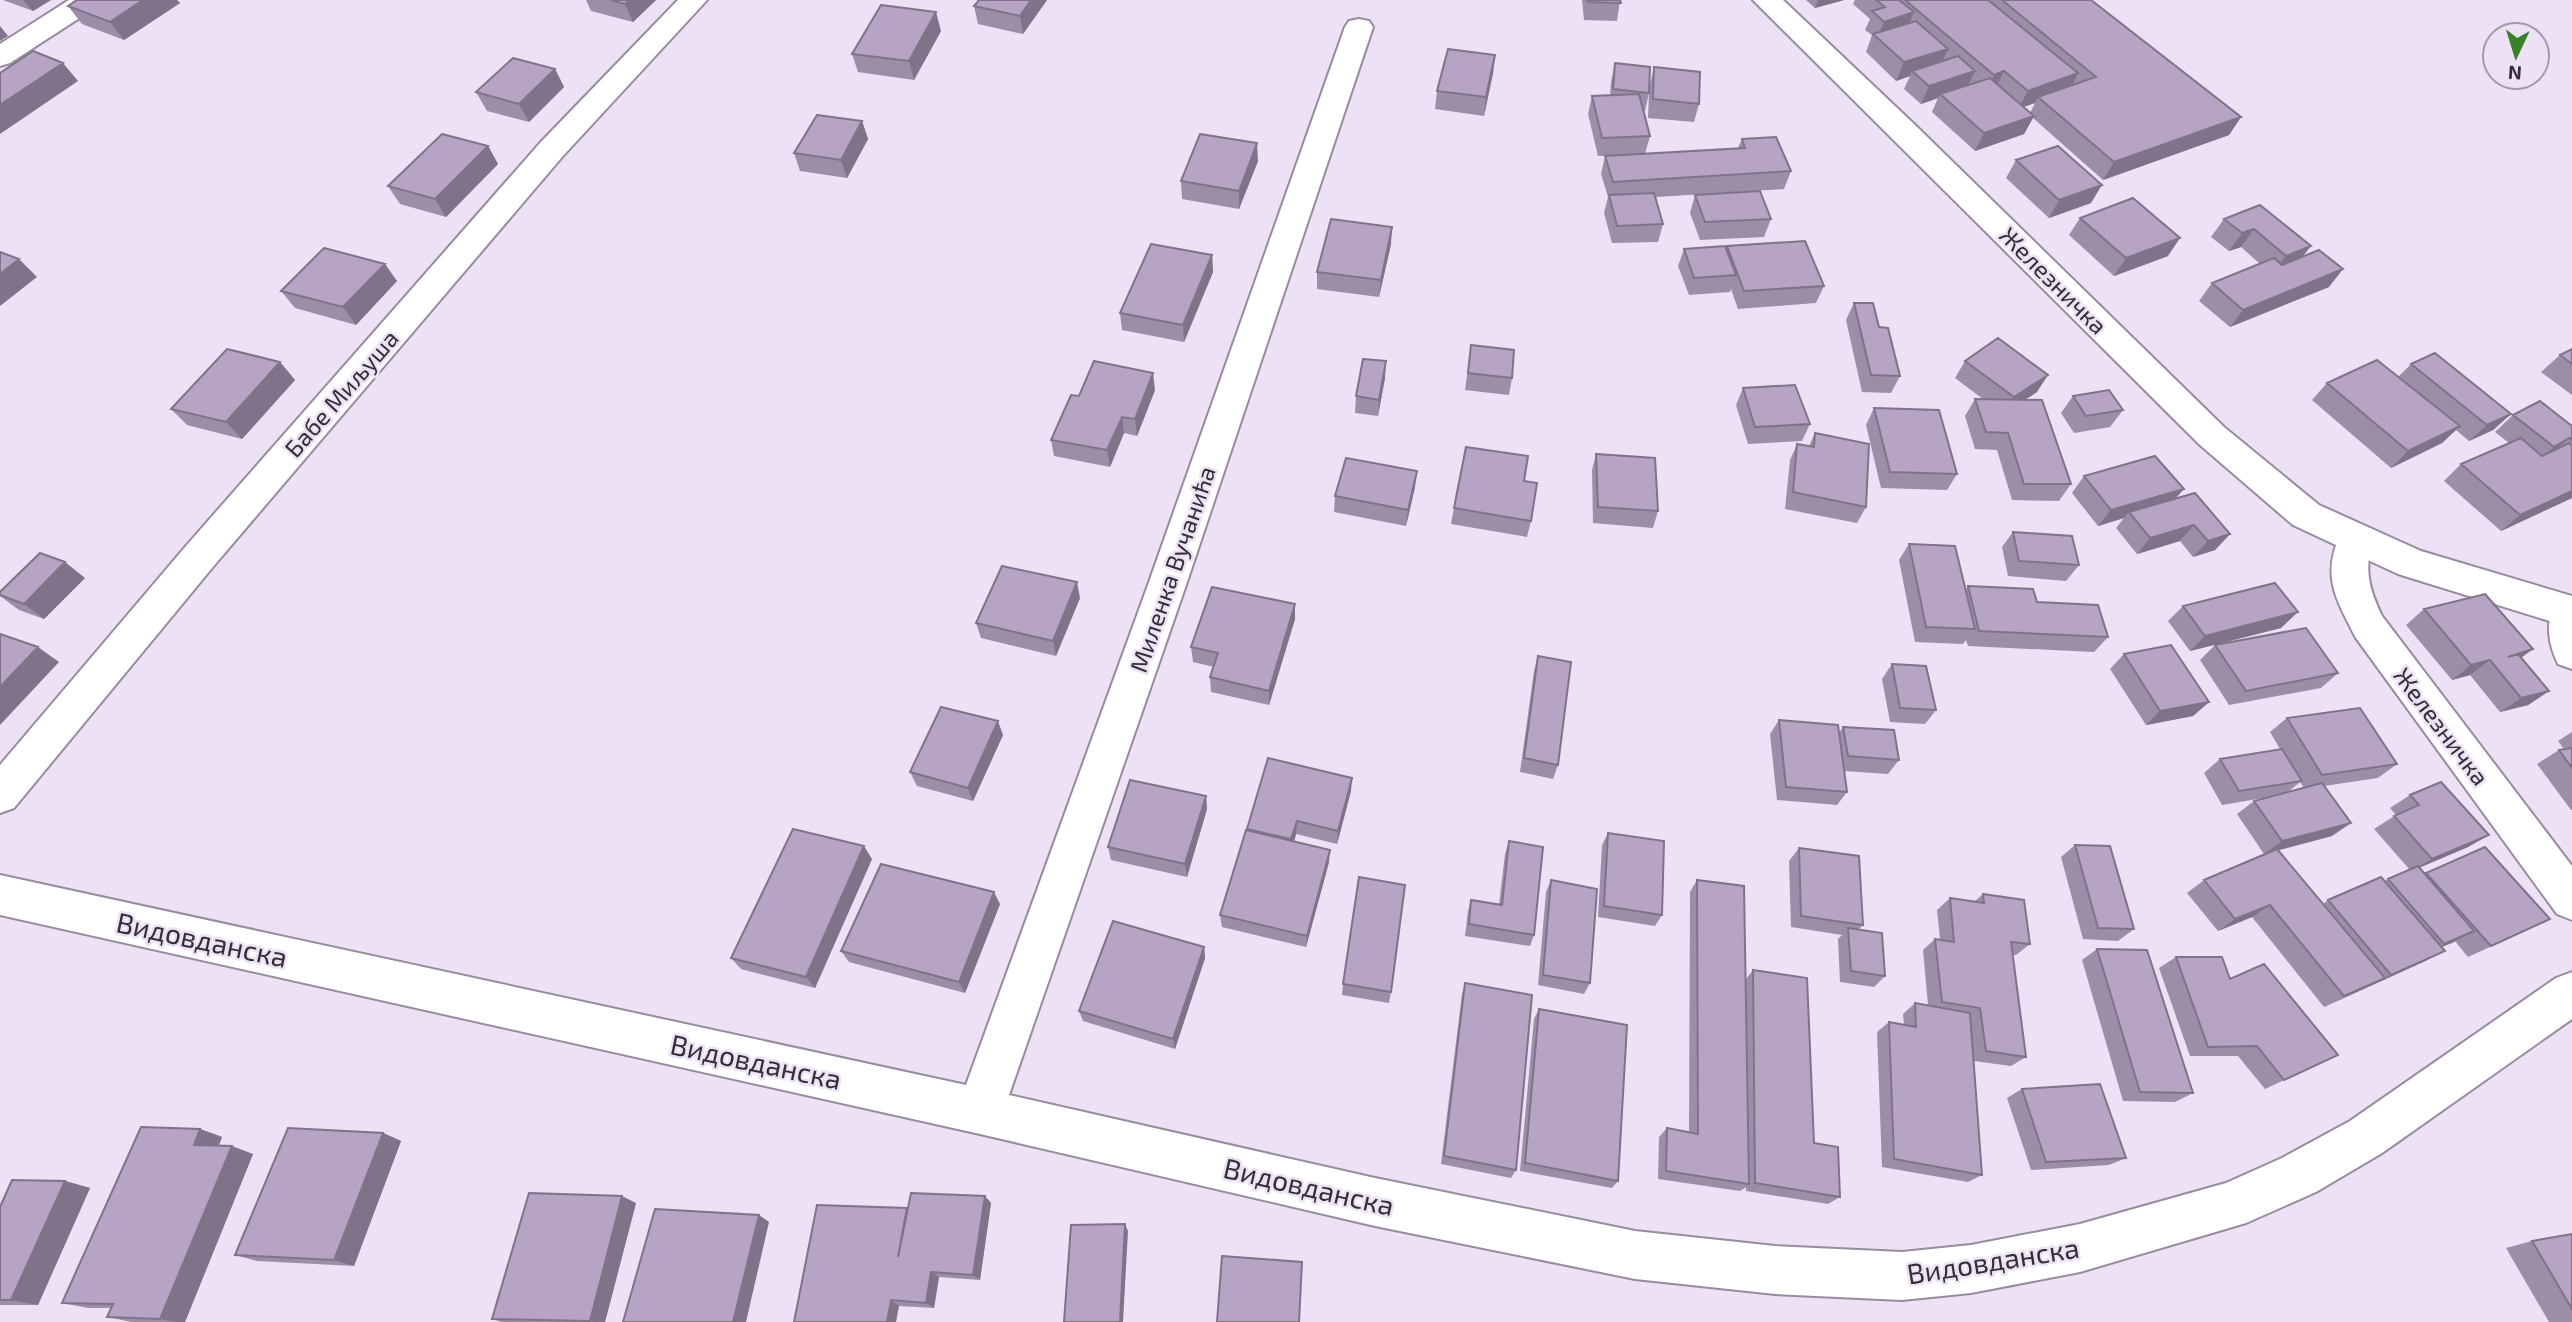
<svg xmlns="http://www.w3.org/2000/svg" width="2572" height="1322" font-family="'Exo 2',sans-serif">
	<rect width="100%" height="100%" fill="#ede1f5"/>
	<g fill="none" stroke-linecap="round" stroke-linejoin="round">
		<defs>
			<path id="minor" d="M69 0H102L98 6 10 63 0 66V44Z
				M678 0H707L562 157 212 568 14 808 0 813V765L186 546 540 143Z
				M1359 19 1369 21 1373 27 1186 585 1009 1095 1375 1178 1635 1231 1775 1246 1902 1252 1971 1245 2080 1224 2226 1183 2282 1158 2350 1121 2556 978 2572 972V1019L2382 1153 2316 1192 2246 1223 2080 1272 1971 1293 1902 1300 1775 1294 1635 1279 1375 1226 980 1134 0 915V875L966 1085 1148 585 1345 27 1349 21Z
				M2356 524 2369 529 2374 539C2363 568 2369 589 2382 616L2572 866V920L2557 914 2356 638C2335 597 2320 574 2343 529Z
				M2569 596 2572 597V669L2558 664C2548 643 2545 623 2556 601Z"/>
			<path id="major" d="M1753 0H1783L1915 125 2224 427 2319 505 2421 551 2572 596V628L2398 574 2293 525 2200 445Z"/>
		</defs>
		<use href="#minor" stroke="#968c9e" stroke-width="4"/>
		<use href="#major" stroke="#968c9e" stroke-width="4"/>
		<use href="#minor" fill="#fff" fill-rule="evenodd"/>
		<use href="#major" fill="#fff" fill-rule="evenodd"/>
	</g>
	<path fill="#9d8da9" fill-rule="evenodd" d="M3 0H51L33 11Z
		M77 0H177L180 3 124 40 82 24 68 6Z
		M586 0H656L633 22 591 11Z
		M979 0H1047L1023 34 978 24 974 6Z
		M1582 0H1620L1617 21 1584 20Z
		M1806 0H1844L1815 8Z
		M1855 0H2091L2241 117 2229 135 2103 180 2033 118 2024 134 1975 151 1932 112 1938 98 1921 104 1904 89 1910 76 1896 81 1866 52 1872 35 1865 30 1870 19 1853 4ZM2035 103 2030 113 2023 107Z
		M941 31 914 80 858 72 852 54Z
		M1495 55 1493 73 1484 116 1435 109 1437 91Z
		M1615 63 1650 85 1654 67 1699 104 1694 122 1648 118 1649 93 1645 111H1643L1650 136 1645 154 1738 148 1742 139 1791 171 1784 189 1656 197 1663 224 1658 242 1612 243 1604 213 1608 197 1601 174 1605 156 1632 155 1598 156 1588 114 1592 96 1610 95 1611 82Z
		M555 69 564 87 529 122 487 111 476 92Z
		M862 121 868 139 847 178 800 171 794 153Z
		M488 146 498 164 446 217 400 204 388 186Z
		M2016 160 2091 203 2049 218 2006 178Z
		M1258 161 1239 209 1182 199 1181 181Z
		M1695 195 1771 219 1764 237 1700 240 1690 213Z
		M2260 205 2329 287 2230 327 2199 301 2212 283 2260 264 2241 247 2229 251 2211 237 2224 219Z
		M2080 218 2168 256 2114 276 2069 235Z
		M1391 244 1379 297 1317 289V272Z
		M1727 246 1824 286 1816 303 1738 309 1731 289 1730 292 1689 295 1678 266 1684 249H1726Z
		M1212 255 1213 272 1184 342 1122 330 1120 313Z
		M397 281 356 325 295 308 281 291Z
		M1854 303 1879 327 1900 376 1891 393 1862 392 1846 320Z
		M1471 345 1512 378 1509 395 1465 390Z
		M2572 349V395L2541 372 2560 355Z
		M1965 361 2037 392 2025 400 2071 484 2059 501 2012 500 1997 450 1975 449 1965 416 1975 399H1983L1955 378Z
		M280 362 295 380 242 439 187 425 171 409Z
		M2411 364 2511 414 2493 430 2469 441 2456 430 2442 443 2391 468 2312 400 2327 383 2398 377Z
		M1385 378 1378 416 1355 413 1356 396Z
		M1743 388 1810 424 1802 441 1748 444 1736 405Z
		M1155 390 1137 436 1124 433 1110 467 1054 456 1051 440 1079 396Z
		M2073 396 2123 410 2110 427 2074 433 2061 413Z
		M1874 408 1957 474 1947 490 1881 488 1866 425Z
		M2513 415 2572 426V498L2501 531 2444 481 2461 464 2509 443 2495 432Z
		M1815 433 1866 507 1857 523 1785 509 1790 460 1797 444 1809 446Z
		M1596 454 1658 511 1653 528 1593 523 1592 470Z
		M2084 476 2175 499 2230 534 2215 550 2193 557 2180 541 2137 554 2116 528 2124 518 2098 526 2072 493Z
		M1524 481 1531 521 1527 537 1451 524 1454 508Z
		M1415 487 1406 526 1334 512 1335 496Z
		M2013 532 2079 565 2066 581 2008 576 2002 547Z
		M1909 544 1965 590 1968 586 2037 602 2108 637 2094 652 1968 646 1966 640 1963 644 1915 642 1899 560Z
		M85 578 44 619 19 610 0 596V592Z
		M1080 598 1056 656 981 638 976 623Z
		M1295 604V619L1269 705 1211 692 1210 677 1214 667 1193 662 1191 647Z
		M2183 606 2281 628 2190 651 2168 621Z
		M2424 609 2521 658 2549 691 2528 705 2500 712 2470 675 2452 680 2406 625Z
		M2215 645 2338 673 2321 688 2229 705 2200 660Z
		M2124 654 2209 702 2193 716 2146 725 2110 669Z
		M1538 656 1558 765 1553 779 1520 772 1534 671Z
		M1892 664 1936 710 1925 724 1890 722 1882 679Z
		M2287 718 2397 764 2378 778 2324 786 2332 836 2278 850 2323 904 2328 900 2384 881 2410 870 2374 829 2396 815 2390 808 2410 795 2489 835 2468 847 2419 868 2424 873 2485 847 2527 930 2468 957 2455 941 2441 947 2445 951 2423 962 2324 1007 2252 917 2218 931 2187 893 2204 880 2270 852 2264 854 2237 814 2254 801 2269 797 2222 805 2204 773 2220 759 2280 749 2270 732ZM2300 782 2304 788 2288 792Z
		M1779 720 1839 733 1843 727 1899 760 1888 774 1844 771 1847 792 1837 805 1777 800 1770 734Z
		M2572 732V810H2571L2537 764 2559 750 2564 749 2558 741Z
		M1003 735 973 801 917 786 910 772Z
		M1351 791 1337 844 1296 834 1294 842 1329 862 1306 947 1222 927 1220 915 1247 829Z
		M1206 796 1207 809 1187 877 1111 860 1108 847Z
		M1608 833 1662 915 1655 926 1598 917 1602 845Z
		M1509 841 1534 935 1530 946 1465 936 1468 911 1471 900 1499 905 1505 854Z
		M2075 845 2134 929 2118 941 2083 939 2061 857Z
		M1799 848 1863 925 1859 929 1885 976 1874 987 1840 982 1838 939 1842 935 1791 927 1789 861Z
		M872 859 815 988 741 969 731 958Z
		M1551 880 1590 983 1584 994 1538 985 1546 892Z
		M1697 880 1746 979 1753 970 1814 1143 1840 1197 1828 1204 1746 1191V1187L1740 1191 1658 1179 1659 1137 1667 1128 1689 1132 1690 892Z
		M1983 894 2030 944 2016 955H2013L2026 1057 2011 1066 1974 1061 1982 1175 1968 1182 1882 1167 1877 1032 1889 1022 1904 1025 1903 1014 1915 1003 1928 1005 1923 950 1935 939H1940L1937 910 1950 898 1974 902Z
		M1000 904 965 993 849 962 841 951Z
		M1204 947 1205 958 1175 1049 1083 1021 1079 1011Z
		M2097 949 2193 1093 2175 1102 2123 1101 2082 960Z
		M2176 957 2338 1055 2265 1089 2238 1056H2190L2159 968Z
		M1465 983 1516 1170 1511 1178 1441 1164 1462 994Z
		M1343 984 1391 992 1389 1003 1342 995Z
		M1539 1009 1618 1181 1612 1188 1520 1171 1534 1019Z
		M2022 1089 2126 1158 2109 1165 2031 1170 2007 1098Z
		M200 1129 222 1137 219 1145 253 1154 185 1322H132L107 1317 111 1308H88L62 1303Z
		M383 1133 401 1141 354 1266 257 1261 235 1255Z
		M65 1181 90 1188 38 1305H0V1207Z
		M636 1203 605 1322H502L492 1319Z
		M991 1203 980 1280 939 1277 934 1308 899 1306 794 1322 908 1209Z
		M2572 1234V1322H2549L2506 1248 2532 1241Z"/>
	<path fill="#807389" d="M23 0H51L33 11Z
		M143 0H177L180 3 124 40 110 22Z
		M629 0H656L633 22 625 4Z
		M1031 0H1047L1023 34 1020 16Z
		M1818 0H1844L1815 8Z
		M936 12 941 31 914 80 909 61Z
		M1914 12 1906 31 1877 38 1884 22Z
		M0 26 8 36 0 41Z
		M1948 49 1940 67 1912 71 1910 76 1896 81 1904 62Z
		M1495 55 1493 73 1484 116 1486 97Z
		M63 63 78 81 0 134V105Z
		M555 69 564 87 529 122 519 104Z
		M1975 71 1966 89 1940 94 1938 98 1921 104 1929 86Z
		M2004 71 1995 90 1985 93 1994 75Z
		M2078 73 2069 92 2038 97 2035 103 2018 109 2028 91Z
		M2034 116 2024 134 1975 151 1984 133Z
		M2241 117 2229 135 2103 180 2114 162Z
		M862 121 868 139 847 178 841 160Z
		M1257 143 1258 161 1239 209V191Z
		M488 146 498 164 446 217 435 199Z
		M2102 185 2091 203 2049 218 2059 200Z
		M1392 227 1391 244 1379 297 1381 280Z
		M2254 229 2241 247 2229 251 2242 233Z
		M2180 238 2168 256 2114 276 2126 258Z
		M2311 246 2297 264 2272 274 2286 256Z
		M1212 255 1213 272 1184 342 1183 325Z
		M19 259 37 277 0 306V274Z
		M385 264 397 281 356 325 343 307Z
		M2343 269 2329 287 2230 327 2243 310Z
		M1386 361 1385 378 1378 416 1379 400Z
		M280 362 295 380 242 439 226 422Z
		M1153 373 1155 390 1137 436 1135 419Z
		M2048 375 2037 392 2003 414 2014 397Z
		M2511 414 2493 430 2469 441 2487 425Z
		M1122 417 1124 433 1110 467 1107 450Z
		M2460 426 2442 443 2391 468 2408 451Z
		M2569 438 2550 455 2535 463 2554 447Z
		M1417 471 1415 487 1406 526 1408 510Z
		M2184 489 2170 505 2129 512 2124 518 2098 526 2111 510Z
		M2572 491V498L2501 531 2520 515Z
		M2194 525 2180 541 2137 554 2150 538Z
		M2230 534 2215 550 2193 557 2208 541Z
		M65 562 85 578 44 619 24 604Z
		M1077 582 1080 598 1056 656 1053 641Z
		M1295 604V619L1269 705V691Z
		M2298 612 2281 628 2190 651 2205 636Z
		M38 647 59 662 0 725V687Z
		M2533 649 2513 664 2508 657Z
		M2490 660 2470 675 2452 680 2471 665Z
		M2549 691 2528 705 2500 712 2521 698Z
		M2209 702 2193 716 2146 725 2160 711Z
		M998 721 1003 735 973 801 968 788Z
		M1352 778 1351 791 1337 844 1338 831Z
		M1206 796 1207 809 1187 877 1185 864Z
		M1297 821 1296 834 1291 852V839Z
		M2351 823 2332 836 2264 854 2282 841Z
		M2489 835 2468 847 2411 871 2432 859Z
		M864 846 872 859 815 988 806 977Z
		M1330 850 1329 862 1306 947 1307 936Z
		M994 892 1000 904 965 993 959 982Z
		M2270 905 2252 917 2218 931 2235 919Z
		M2474 931 2452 943 2422 955 2444 944Z
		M1204 947 1205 958 1175 1049 1173 1039Z
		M2445 951 2423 962 2324 1007 2391 975Z
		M200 1129 222 1137 216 1153 194 1145Z
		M383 1133 401 1141 354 1266 334 1260Z
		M232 1146 253 1154 185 1322H175L160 1319Z
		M65 1181 90 1188 38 1305 11 1300Z
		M622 1196 636 1203 605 1322H594L590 1321Z
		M985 1196 991 1203 980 1280 973 1275Z
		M759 1215 769 1222 746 1322H733Z
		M1125 1224 1128 1231 1123 1322H1120Z
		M931 1272 939 1277 934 1308 926 1303Z
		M891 1300 899 1306 896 1322H887Z"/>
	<path fill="#b7a4c4" stroke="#807389" stroke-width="2" d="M77 0H143L110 22 68 6Z
		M610 0H629L625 4Z
		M979 0H1031L1020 16 974 6Z
		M1587 0H1620L1621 3 1588 2Z
		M1876 0H1899L1914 12 1884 22 1872 11 1885 7Z
		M1905 0H1988L2078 73 2028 91 2004 71 1994 75Z
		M2002 0H2091L2241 117 2114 162 2038 97 2096 77Z
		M881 5 936 12 909 61 852 54Z
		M1916 21 1948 49 1904 62 1873 34Z
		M1448 49 1495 55 1486 97 1437 91Z
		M33 51 63 63 0 105V73Z
		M1958 56 1975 71 1929 86 1912 71Z
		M513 58 555 69 519 104 476 92Z
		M1615 63 1650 67 1649 93 1613 89Z
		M1654 67 1700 72 1699 104 1653 99Z
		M1990 78 2034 116 1984 133 1940 94Z
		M1639 94 1650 136 1602 138 1592 96Z
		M817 115 862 121 841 160 794 153Z
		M442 134 488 146 435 199 388 186Z
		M1200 134 1257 143 1239 191 1181 181Z
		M1776 137 1791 171 1613 182 1605 156 1745 148 1742 139Z
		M2058 146 2102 185 2059 200 2016 160Z
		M1760 191 1771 219 1705 222 1695 195Z
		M1654 193 1663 224 1617 226 1609 195Z
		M2133 198 2180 238 2126 258 2080 218Z
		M2260 205 2311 246 2286 256 2254 229 2242 233 2224 219Z
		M1331 219 1392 227 1381 280 1317 272Z
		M1805 241 1824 286 1744 291 1727 246Z
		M1151 244 1212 255 1183 325 1120 313Z
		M1725 246 1736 275 1694 278 1684 249Z
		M324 248 385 264 343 307 281 291Z
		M2319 250 2343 269 2243 310 2212 283 2274 258 2282 265Z
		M0 252 19 259 0 274Z
		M1854 303H1873L1879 327 1888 328 1900 376 1871 375Z
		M1998 338 2048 375 2014 397 1965 361Z
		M1471 345 1514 350 1512 378 1468 373Z
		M227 349 280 362 226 422 171 409Z
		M2572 349V364L2560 355Z
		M2435 353 2511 414 2487 425 2411 364Z
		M1363 359 1386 361 1379 400 1356 396Z
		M2377 360 2460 426 2408 451 2327 383Z
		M1094 361 1153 373 1135 419 1122 417 1107 450 1051 440 1071 395 1079 396Z
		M1795 385 1810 424 1755 427 1743 388Z
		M2109 390 2123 410 2086 416 2073 396Z
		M1975 399 2042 400 2071 484H2024L2008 433 1986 432Z
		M2540 401 2572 426V440L2569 438 2554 447 2513 415Z
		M1874 408 1939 410 1957 474 1890 472Z
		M1815 433 1869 444 1866 507 1793 492 1797 444 1814 447Z
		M2521 438 2542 456 2569 443 2572 446V491L2520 515 2461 464Z
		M1466 447 1528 456 1524 481 1537 483 1531 521 1454 508Z
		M1596 454 1655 458 1658 511 1598 507Z
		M2155 456 2184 489 2111 510 2084 476Z
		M1346 458 1417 471 1408 510 1335 496Z
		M2195 493 2230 534 2208 541 2194 525 2150 538 2129 512Z
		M2013 532 2072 536 2079 565 2019 561Z
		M1909 544 1955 546 1975 629 1926 627Z
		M40 553 65 562 24 604 0 595V592Z
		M1002 566 1077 582 1053 641 976 623Z
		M2275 583 2298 612 2205 636 2183 606Z
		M1968 586 2033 589 2037 602 2098 605 2108 637 1979 631Z
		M1212 587 1295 604 1269 691 1210 677 1218 653 1191 647Z
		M2485 594 2533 649 2508 657 2518 654 2549 691 2521 698 2490 660 2471 665 2424 609Z
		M2306 628 2338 673 2246 691 2215 645Z
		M0 634 38 647 0 687Z
		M2171 645 2209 702 2160 711 2124 654Z
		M1538 656 1571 662 1558 765 1524 758Z
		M1892 664 1926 666 1936 710 1900 708Z
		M941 707 998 721 968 788 910 772Z
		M2360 708 2397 764 2322 775 2287 718Z
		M1779 720 1838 725 1847 792 1786 787Z
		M1843 727 1894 730 1899 760 1848 756Z
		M2572 748V768L2559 750Z
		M2282 749 2302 781 2239 791 2220 759Z
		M1268 758 1352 778 1338 831 1297 821 1291 839 1247 829Z
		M1130 780 1206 796 1185 864 1108 847Z
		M2441 782 2489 835 2432 859 2394 816 2419 805 2410 795Z
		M2322 783 2351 823 2282 841 2254 801Z
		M793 829 864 846 806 977 731 958Z
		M1246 830 1330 850 1307 936 1220 915Z
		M1608 833 1664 841 1662 915 1604 906Z
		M1509 841 1543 847 1534 935 1469 924 1471 900 1502 905Z
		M2075 845 2110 846 2134 929 2098 928Z
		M2485 847 2550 919 2491 946 2426 873Z
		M1799 848 1859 856 1863 925 1801 916Z
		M2277 849 2385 978 2344 996 2270 905 2235 919 2204 880Z
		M881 864 994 892 959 982 841 951Z
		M2418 866 2474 931 2444 944 2388 879Z
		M1359 877 1405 885 1391 992 1343 984Z
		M2381 877 2445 951 2391 975 2328 900Z
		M1551 880 1597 889 1590 983 1543 975Z
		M1697 880 1744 886 1749 1184 1666 1171 1667 1128 1698 1134Z
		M1983 894 2024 900 2030 944 2011 942 2026 1057 1986 1051 1980 1008 1942 1002 1935 939 1954 942 1950 898 1984 903Z
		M1113 921 1204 947 1173 1039 1079 1011Z
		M1848 928 1882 933 1885 976 1851 971Z
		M2097 949 2147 950 2193 1093 2140 1092Z
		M2176 957H2222L2230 979 2264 964 2338 1055 2284 1080 2257 1046 2208 1047Z
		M1753 970 1807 978 1814 1143 1838 1147 1840 1197 1755 1183Z
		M1465 983 1532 995 1516 1170 1444 1156Z
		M1915 1003 1970 1013 1982 1175 1894 1159 1889 1022 1916 1027Z
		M1539 1009 1627 1025 1618 1181 1525 1163Z
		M2100 1084 2126 1158 2046 1162 2022 1089Z
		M141 1127 200 1129 194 1145 232 1146 160 1319 107 1317 113 1304 62 1303Z
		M288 1128 383 1133 334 1260 235 1255Z
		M12 1180 65 1181 11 1300H0V1207Z
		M529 1193 622 1196 590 1321 492 1319Z
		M911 1193 985 1196 973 1275 931 1272 926 1303 891 1300 887 1322H794L817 1205 907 1208 898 1257Z
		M655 1209 759 1215 733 1322H623Z
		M1125 1224 1120 1322H1064L1071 1225Z
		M2572 1234V1309L2532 1241Z
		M1222 1256 1302 1262 1299 1322H1217Z"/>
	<g text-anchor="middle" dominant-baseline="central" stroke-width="5" stroke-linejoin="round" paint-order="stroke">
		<g font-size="24" fill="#342f37" stroke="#ede1f5">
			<text transform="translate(2054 280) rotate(45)">Железничка</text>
			<text transform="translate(341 393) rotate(-49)">Бабе Миљуша</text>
			<text transform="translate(1172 569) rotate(-71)">Миленка Вучанића</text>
			<text transform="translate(2442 726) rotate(53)">Железничка</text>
		</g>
		<g font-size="28" fill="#342f37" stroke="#ede1f5">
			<text transform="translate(202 939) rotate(12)">Видовданска</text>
			<text transform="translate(756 1061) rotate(12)">Видовданска</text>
			<text transform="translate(1309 1186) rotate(13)">Видовданска</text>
			<text transform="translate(1993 1260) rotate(-9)">Видовданска</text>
		</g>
	</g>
	<g transform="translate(2516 56) rotate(184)"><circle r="33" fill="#ede1f5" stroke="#a39aa9" stroke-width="2"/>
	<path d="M0-5L12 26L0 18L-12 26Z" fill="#398127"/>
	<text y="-10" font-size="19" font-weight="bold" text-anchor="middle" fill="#342f37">N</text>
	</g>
</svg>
